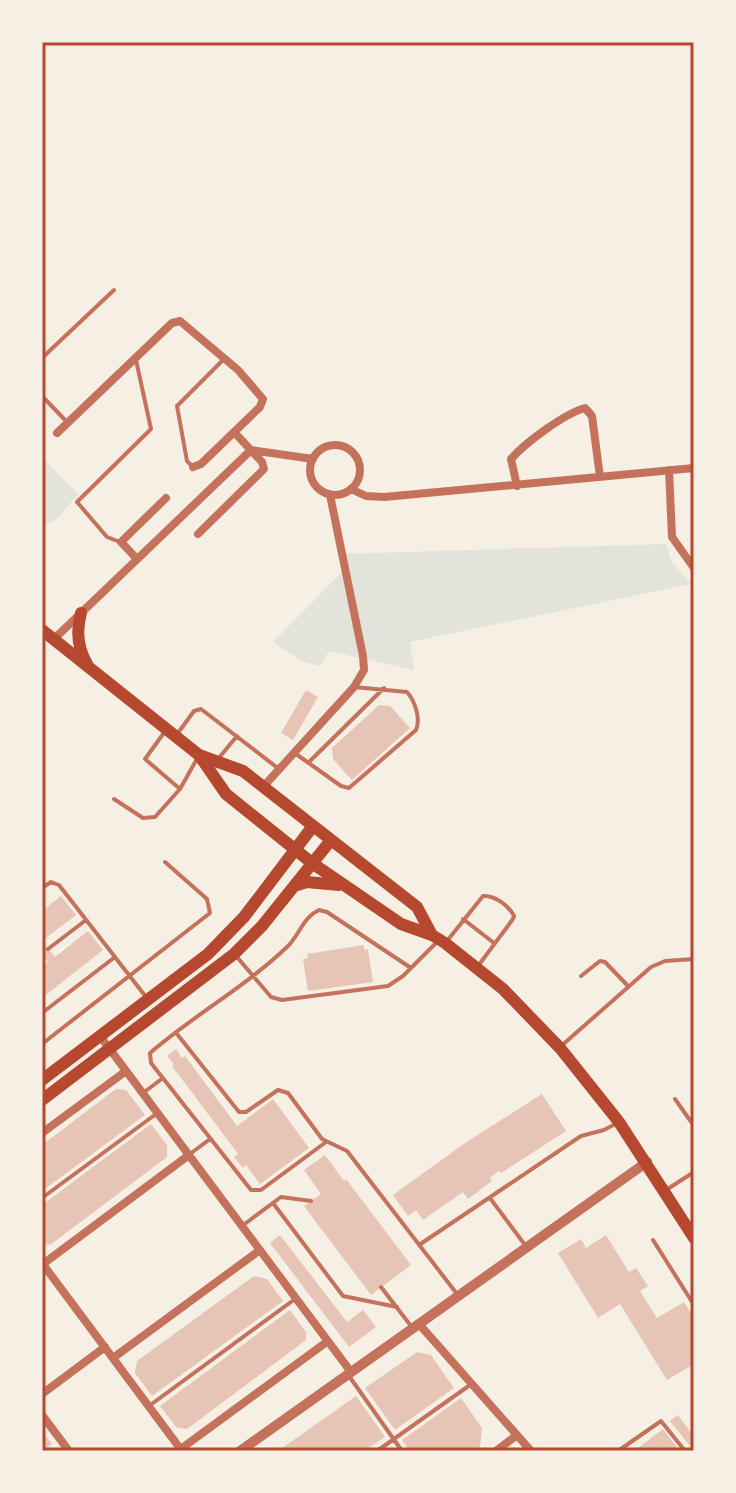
<svg xmlns="http://www.w3.org/2000/svg" width="736" height="1493" font-family="Roboto,sans-serif">
	<rect width="100%" height="100%" fill="#f6efe4"/>
	<path fill="#e2e4dc" d="M42 448 46 461 78 494 59 517 42 527Z
		M666 544 672 562 691 584 410 642 414 670 329 651 320 666 304 662 273 642 342 572 341 554Z"/>
	<path fill="#e6c5b7" d="M306 690 318 697 293 740 281 733Z
		M379 705 390 706 410 728 352 780 333 759 332 748Z
		M61 896 76 915 42 941 55 957 88 931 103 950 42 998V967L48 962 42 955V911Z
		M364 945V950L368 949 373 982 308 991 303 959 308 958 307 954Z
		M176 1049 182 1058 185 1056 237 1126 273 1099 309 1148 260 1184 246 1165 243 1168 234 1157 238 1154 172 1066 174 1064 167 1056Z
		M116 1089 126 1090 145 1115 42 1191V1145Z
		M542 1094 566 1131 501 1173 499 1171 490 1178 492 1181 468 1199 463 1192 423 1220 416 1210 408 1216 393 1195 465 1143Z
		M151 1124 167 1145V1157L50 1245 42 1244V1205Z
		M325 1155 344 1181 346 1179 411 1265 371 1295 304 1206 321 1194 304 1170Z
		M280 1235 347 1322 363 1310 376 1327 349 1347 270 1243Z
		M606 1235 629 1272 636 1268 648 1286 640 1291 657 1318 684 1302 694 1318V1364L667 1380 620 1304 598 1318 558 1253 581 1239 586 1248Z
		M254 1276 267 1279 283 1301 152 1396 135 1373 137 1361Z
		M290 1310 306 1332V1340L187 1429 177 1428 160 1406Z
		M417 1352 431 1355 454 1388 395 1430 365 1388Z
		M356 1396 385 1437 364 1451H278Z
		M461 1398 482 1428 480 1447 473 1451H410L402 1440Z
		M678 1415 694 1437V1451L670 1421Z
		M663 1429 680 1451H634Z
		M42 1431 52 1444 43 1451H42Z"/>
	<g fill="none" stroke-linecap="round" stroke-linejoin="round">
		<path stroke="#c5725c" stroke-width="4" d="M42 358 114 290
			M42 396 67 422
			M193 467 187 461 177 406 223 360
			M120 542 107 537 77 502 151 429 136 360
			M166 730 145 759 180 789
			M178 733 194 711 201 709 279 769
			M296 754 341 786 349 788 416 730C421 719 415 701 407 692L354 687
			M218 759 237 736
			M309 762 384 688
			M114 799 143 818 155 817 180 789 198 757
			M42 888 51 882 59 885 146 997
			M463 919 494 943
			M447 941 483 896C495 895 509 906 514 916L513 919 478 966
			M48 949 86 920
			M237 957 271 997 282 1000 388 986 403 976 438 941
			M581 976 600 961 605 962 627 985
			M42 1013 115 957
			M177 1034 239 1112H246L278 1090 288 1093 322 1139 347 1151 457 1294
			M42 1044 210 913 207 899 165 862
			M560 1047 651 967 665 961 694 959
			M143 1093 163 1078
			M675 1099 694 1126
			M326 1142 261 1190H251L151 1063 150 1053C194 1015 245 987 287 947 299 936 303 917 319 910L327 912 411 968
			M190 1154 210 1139
			M666 1190 694 1172
			M42 1198 156 1114
			M490 1198 525 1245
			M273 1203 343 1296 397 1307
			M242 1226 281 1197 311 1201
			M653 1240 694 1305
			M419 1245 581 1136 604 1130 617 1123
			M381 1287 411 1326
			M349 1376 402 1451
			M149 1406 295 1299
			M377 1451 470 1385
			M618 1451 661 1421 685 1451"/>
		<path stroke="#c5725c" stroke-width="8" d="M57 433 172 323 180 321 238 370 263 399 260 407 201 464 193 467
			M310 470a25 25 0 1 1 50 0a25 25 0 1 1-50 0Z
			M669 470 672 537 694 568
			M517 486 511 459C526 442 564 414 585 408L592 416 600 477
			M351 489 366 496 384 497 694 468
			M198 534 264 469 262 462 234 432
			M137 559 121 542 166 498
			M54 639 251 450 313 459
			M263 787 354 687 364 670 363 656 330 495
			M100 1036 351 1372
			M42 1133 126 1071
			M42 1263 182 1451
			M43 1264 189 1155
			M419 1324 531 1451
			M113 1358 260 1250
			M42 1394 105 1347
			M42 1415 69 1451
			M178 1451 328 1341
			M496 1451 517 1435"/>
		<path stroke="#c5725c" stroke-width="10" d="M240 1451 647 1162"/>
		<path stroke="#b5482f" stroke-width="12" d="M81 613C76 631 77 647 87 664
			M42 630 199 755 226 794 312 863 401 924 432 935 445 943 503 989 560 1048 619 1122 694 1238
			M199 755 243 771 417 907 432 935
			M294 886 307 882 339 885
			M42 1080 208 954 244 917 313 826
			M42 1100 234 954 262 926 331 840"/>
	</g>
	<rect width="736" height="1493" fill="none" stroke="#f6efe4" stroke-width="88"/>
	<rect x="44" y="44" width="648" height="1405" fill="none" stroke="#b5482f" stroke-width="3"/>
</svg>
